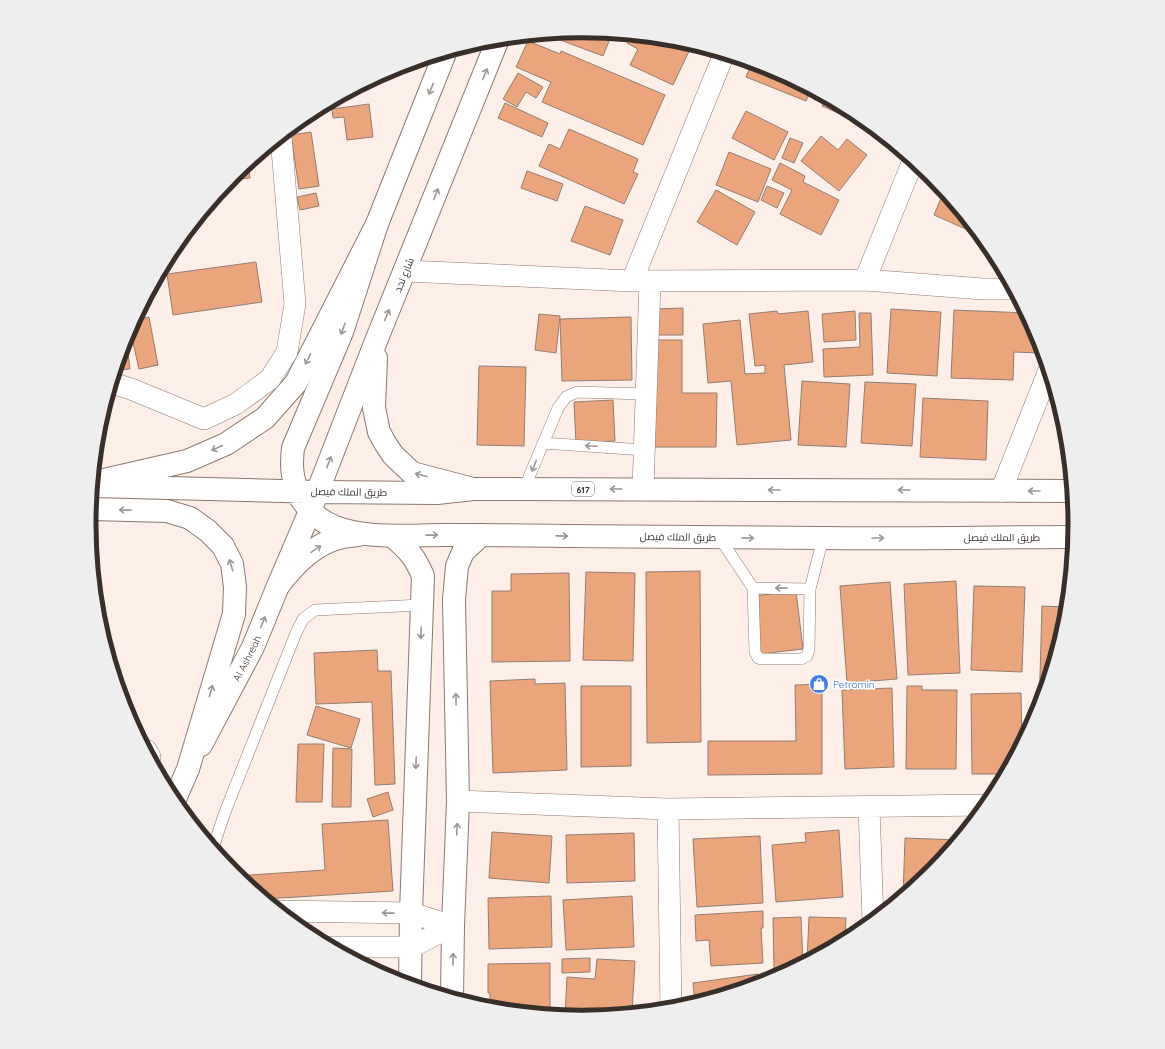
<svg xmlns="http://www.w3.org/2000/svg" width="1165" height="1049" font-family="Quicksand,Cairo,sans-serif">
	<rect width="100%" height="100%" fill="#fdefe8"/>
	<path fill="#eba57c" stroke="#927d72" d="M583 31 612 34 603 56 547 35Z
		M631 36 679 41 692 45 673 85 630 65 638 49 627 43Z
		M528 41 560 54 561 51 665 95 643 145 542 102 551 82 516 67Z
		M752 63 772 69 811 90 806 101 746 77Z
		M518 73 543 87 536 98 526 92 517 107 503 99Z
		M826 98 857 114 875 129 822 106Z
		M505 103 548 123 542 137 498 118Z
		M369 104 373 137 347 140 344 117 333 118 332 109Z
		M746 111 788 132 774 160 732 138Z
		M569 129 638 159 633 172 638 174 624 204 539 166 549 144 560 149Z
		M311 132 319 186 299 189 291 135Z
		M821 136 838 150 847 139 867 155 839 191 801 161Z
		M790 138 803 143 794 163 782 158Z
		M729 152 771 169 758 202 716 185Z
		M248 163 250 178 230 180 234 175Z
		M780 163 805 176 803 182 839 200 821 235 780 214 792 190 772 180Z
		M527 171 563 184 557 201 521 188Z
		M767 186 784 193 777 208 761 200Z
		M716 190 755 212 737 245 697 222Z
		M944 191 971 223 968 230 934 215Z
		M316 193 319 206 300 210 297 197Z
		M585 206 623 220 610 255 571 241Z
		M256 262 262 302 173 315 167 274Z
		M683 308V335H653V309Z
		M891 309 941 312 937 376 887 373Z
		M954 310 1027 313 1039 338 1038 353 1014 352 1013 380 951 378Z
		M777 311 778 314 808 311 813 362 784 365 791 440 737 445 731 381 708 383 703 324 740 320 745 374 765 373V365L755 366 749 314Z
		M855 311 856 340 824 342 822 314Z
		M859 313H871L873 375 824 377 823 349 860 347Z
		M539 314 560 316 556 353 535 350Z
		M149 317 158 365 139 369 130 329 135 320Z
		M631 317 632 380 562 381 560 319Z
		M126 337 130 369 116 370Z
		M656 340H682V393H717L716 447H654Z
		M479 366 526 367 524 446 477 445Z
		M802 381 850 384 846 447 798 445Z
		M865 382 916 384 912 446 861 443Z
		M923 398 988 401 986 460 920 457Z
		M613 400 615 441 576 443 574 402Z
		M1061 409 1067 428 1069 449H1060Z
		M700 571 701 742 647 743 646 572Z
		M586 572 635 573 633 661 583 660Z
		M569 573 570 661 492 662V591H511V574Z
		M956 581 960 673 908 675 904 584Z
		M890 582 897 679 847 683 840 586Z
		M1067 583H1070L1066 621 1039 711 1042 606 1066 607Z
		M974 586 1025 587 1022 672 971 670Z
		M796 591 803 649 760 654 754 596Z
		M377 650 378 671H391L395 784 375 785 372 702 316 704 314 653Z
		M535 679V684L565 683 567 770 493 773 490 681Z
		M822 684V774L708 775V741H796L795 685Z
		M581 686H631V766L581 767Z
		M907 686H922V690H957L956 769H906Z
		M892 688 894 767 845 769 842 690Z
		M1021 693 1022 745 1006 774H972L971 694Z
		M316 706 360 719 351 748 307 735Z
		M298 744H324L322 802H296Z
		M333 748 352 749 351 807H332Z
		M388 792 393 810 373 817 367 799Z
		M388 820 393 891 265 899 236 876 325 870 322 824Z
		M839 830 843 897 776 902 772 845 806 842 805 833Z
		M492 832 552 836 549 883 489 878Z
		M634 833 635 881 567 883 566 835Z
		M760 836 763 903 697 907 693 839Z
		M905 838 959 840 931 874 903 897Z
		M551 896 552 947 489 949 488 898Z
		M632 896 634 947 566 950 563 900Z
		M763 911V928H761L763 963 711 966 709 940 696 941 695 915Z
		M801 917 803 964 797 967 774 968 773 918Z
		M809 917 846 918 845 941 807 961Z
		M590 958V972L562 973V959Z
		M597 959 635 961 632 1013H606L605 1016 582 1018 565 1016 567 977 595 979Z
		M550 963V1015L490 1009V993H488V964Z
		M758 974 759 984 695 1004 693 983Z"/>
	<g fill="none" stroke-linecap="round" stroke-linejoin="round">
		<defs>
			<path id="service" d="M543 443 644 450
				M524 489 558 408 566 397 577 392 646 394
				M719 537 753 588 810 589 823 538
				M753 588 755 652 758 658 763 659H801L807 656 809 649 810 589
				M213 848 225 812 296 633 303 619 315 610 422 605"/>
			<path id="minor" d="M405 271 632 281 865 280 983 289H1014
				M865 280 913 161
				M632 281 724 54
				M112 383 131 389 204 419 236 404 270 379 287 352 295 304 281 137
				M643 489 650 281
				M1001 491 1049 370
				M146 750 150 757
				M458 801 668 809 987 805
				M869 807 873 921
				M668 809 671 1009
				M280 911 411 913 453 926
				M331 947H411L453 926"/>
			<g id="tertiary">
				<path d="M376 358 374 408 379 432 385 443 393 455 412 473 473 489"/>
				<path d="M297 492C292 475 291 465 293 448L342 332 377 224 445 53"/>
				<path d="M392 536C408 549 415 557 423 576L411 913 410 985"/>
				<path id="s1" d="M201 745 253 647 278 586 310 511 376 341 498 39"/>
				<path d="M452 998 453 926 458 801 454 600 457 566 463 552 481 535"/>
			</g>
			<path id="primary" d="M95 482 187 461 226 444 265 418 296 383 377 224
				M91 509 167 511 190 518 208 531 223 546 232 564 235 587 234 614 188 769 174 801"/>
			<path id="trunk" d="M93 486 317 492 437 493 473 489 1073 491
				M297 492C310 515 326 527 353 532 383 538 414 535 445 535 484 535 524 535 564 536 651 536 737 538 824 538 907 539 991 537 1075 537
				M278 586C293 566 314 544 339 538 346 536 352 536 358 535"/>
		</defs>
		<use href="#service" stroke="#8d796d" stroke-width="12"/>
		<use href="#minor" stroke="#8d796d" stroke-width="22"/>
		<use href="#tertiary" stroke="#8d796d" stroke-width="24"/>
		<use href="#primary" stroke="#8d796d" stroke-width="24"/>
		<use href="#trunk" stroke="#8d796d" stroke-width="24"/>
		<use href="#service" stroke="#fff" stroke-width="11"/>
		<use href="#minor" stroke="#fff" stroke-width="21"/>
		<use href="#tertiary" stroke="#fff" stroke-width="22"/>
		<use href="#primary" stroke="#fff" stroke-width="22"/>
		<use href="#trunk" stroke="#fff" stroke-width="22"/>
	</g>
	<defs><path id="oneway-shaft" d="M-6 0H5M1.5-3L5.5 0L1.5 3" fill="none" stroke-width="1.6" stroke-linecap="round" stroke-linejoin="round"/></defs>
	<g stroke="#9c9794">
		<use href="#oneway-shaft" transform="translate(485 74) rotate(-68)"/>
		<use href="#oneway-shaft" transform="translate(431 89) rotate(112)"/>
		<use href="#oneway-shaft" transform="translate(436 194) rotate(-68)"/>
		<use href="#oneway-shaft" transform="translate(387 315) rotate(-67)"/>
		<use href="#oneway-shaft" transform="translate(343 329) rotate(109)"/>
		<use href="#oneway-shaft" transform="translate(308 359) rotate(117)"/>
		<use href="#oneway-shaft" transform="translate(591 446) rotate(-177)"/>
		<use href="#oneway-shaft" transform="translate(217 448) rotate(156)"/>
		<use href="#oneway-shaft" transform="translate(329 462) rotate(-69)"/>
		<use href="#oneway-shaft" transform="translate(534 466) rotate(112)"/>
		<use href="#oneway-shaft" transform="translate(421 475) rotate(-165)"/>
		<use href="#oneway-shaft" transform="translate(616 489) rotate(-180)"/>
		<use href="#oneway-shaft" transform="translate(774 490) rotate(-180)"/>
		<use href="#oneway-shaft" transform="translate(904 490) rotate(-180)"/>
		<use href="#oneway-shaft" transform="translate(1034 491) rotate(-180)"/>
		<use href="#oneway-shaft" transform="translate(125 510) rotate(-179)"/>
		<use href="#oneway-shaft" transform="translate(432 535) rotate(-1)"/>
		<use href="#oneway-shaft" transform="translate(562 536) rotate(1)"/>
		<use href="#oneway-shaft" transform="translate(748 538) rotate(1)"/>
		<use href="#oneway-shaft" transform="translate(878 538)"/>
		<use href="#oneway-shaft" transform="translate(316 549) rotate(-34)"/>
		<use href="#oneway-shaft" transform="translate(231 565) rotate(-107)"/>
		<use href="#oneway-shaft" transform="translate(781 588) rotate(-179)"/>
		<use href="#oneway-shaft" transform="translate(263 622) rotate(-67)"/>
		<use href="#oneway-shaft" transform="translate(421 633) rotate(92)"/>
		<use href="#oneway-shaft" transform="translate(211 691) rotate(-74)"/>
		<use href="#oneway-shaft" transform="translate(456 699) rotate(-91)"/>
		<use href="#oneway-shaft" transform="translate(416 763) rotate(92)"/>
		<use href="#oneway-shaft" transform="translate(457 829) rotate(-88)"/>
		<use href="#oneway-shaft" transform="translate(388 913) rotate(-179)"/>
		<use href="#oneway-shaft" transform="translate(453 959) rotate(-89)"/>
	</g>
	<defs>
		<symbol id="shop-disc" viewBox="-11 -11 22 22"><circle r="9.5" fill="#3f7fe0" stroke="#fff"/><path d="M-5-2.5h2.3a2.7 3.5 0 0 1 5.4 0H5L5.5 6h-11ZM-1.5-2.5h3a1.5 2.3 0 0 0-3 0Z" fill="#fff"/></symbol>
	</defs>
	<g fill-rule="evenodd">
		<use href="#shop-disc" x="808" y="673" width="22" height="22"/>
	</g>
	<g text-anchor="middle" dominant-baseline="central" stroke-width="3.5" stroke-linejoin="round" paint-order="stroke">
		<rect fill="#fff" stroke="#746d6a" stroke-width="1" x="572" y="482" width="22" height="14" rx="3"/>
		<g font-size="9" font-weight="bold" fill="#382f2a">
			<text x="583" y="489">617</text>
		</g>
		<g font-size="10" fill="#382f2a" stroke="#fff">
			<text transform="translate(404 275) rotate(-68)">شارع نجد</text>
			<text transform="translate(349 492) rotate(1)">طريق الملك فيصل</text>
			<text transform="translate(678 537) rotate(1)">طريق الملك فيصل</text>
			<text x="1002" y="537">طريق الملك فيصل</text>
			<text stroke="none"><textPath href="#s1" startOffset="98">Al Ashreah</textPath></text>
		</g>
		<g font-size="10" fill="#366cbe" stroke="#fff" text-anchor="start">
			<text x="833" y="684">Petromin</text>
		</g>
	</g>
	<path d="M0 0H1165V1049H0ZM96 524a486 486 0 1 1 972 0a486 486 0 1 1-972 0Z" fill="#efeeee" fill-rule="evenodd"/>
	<path fill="none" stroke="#382f2a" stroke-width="5" d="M96 524a486 486 0 1 1 972 0a486 486 0 1 1-972 0Z"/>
</svg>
